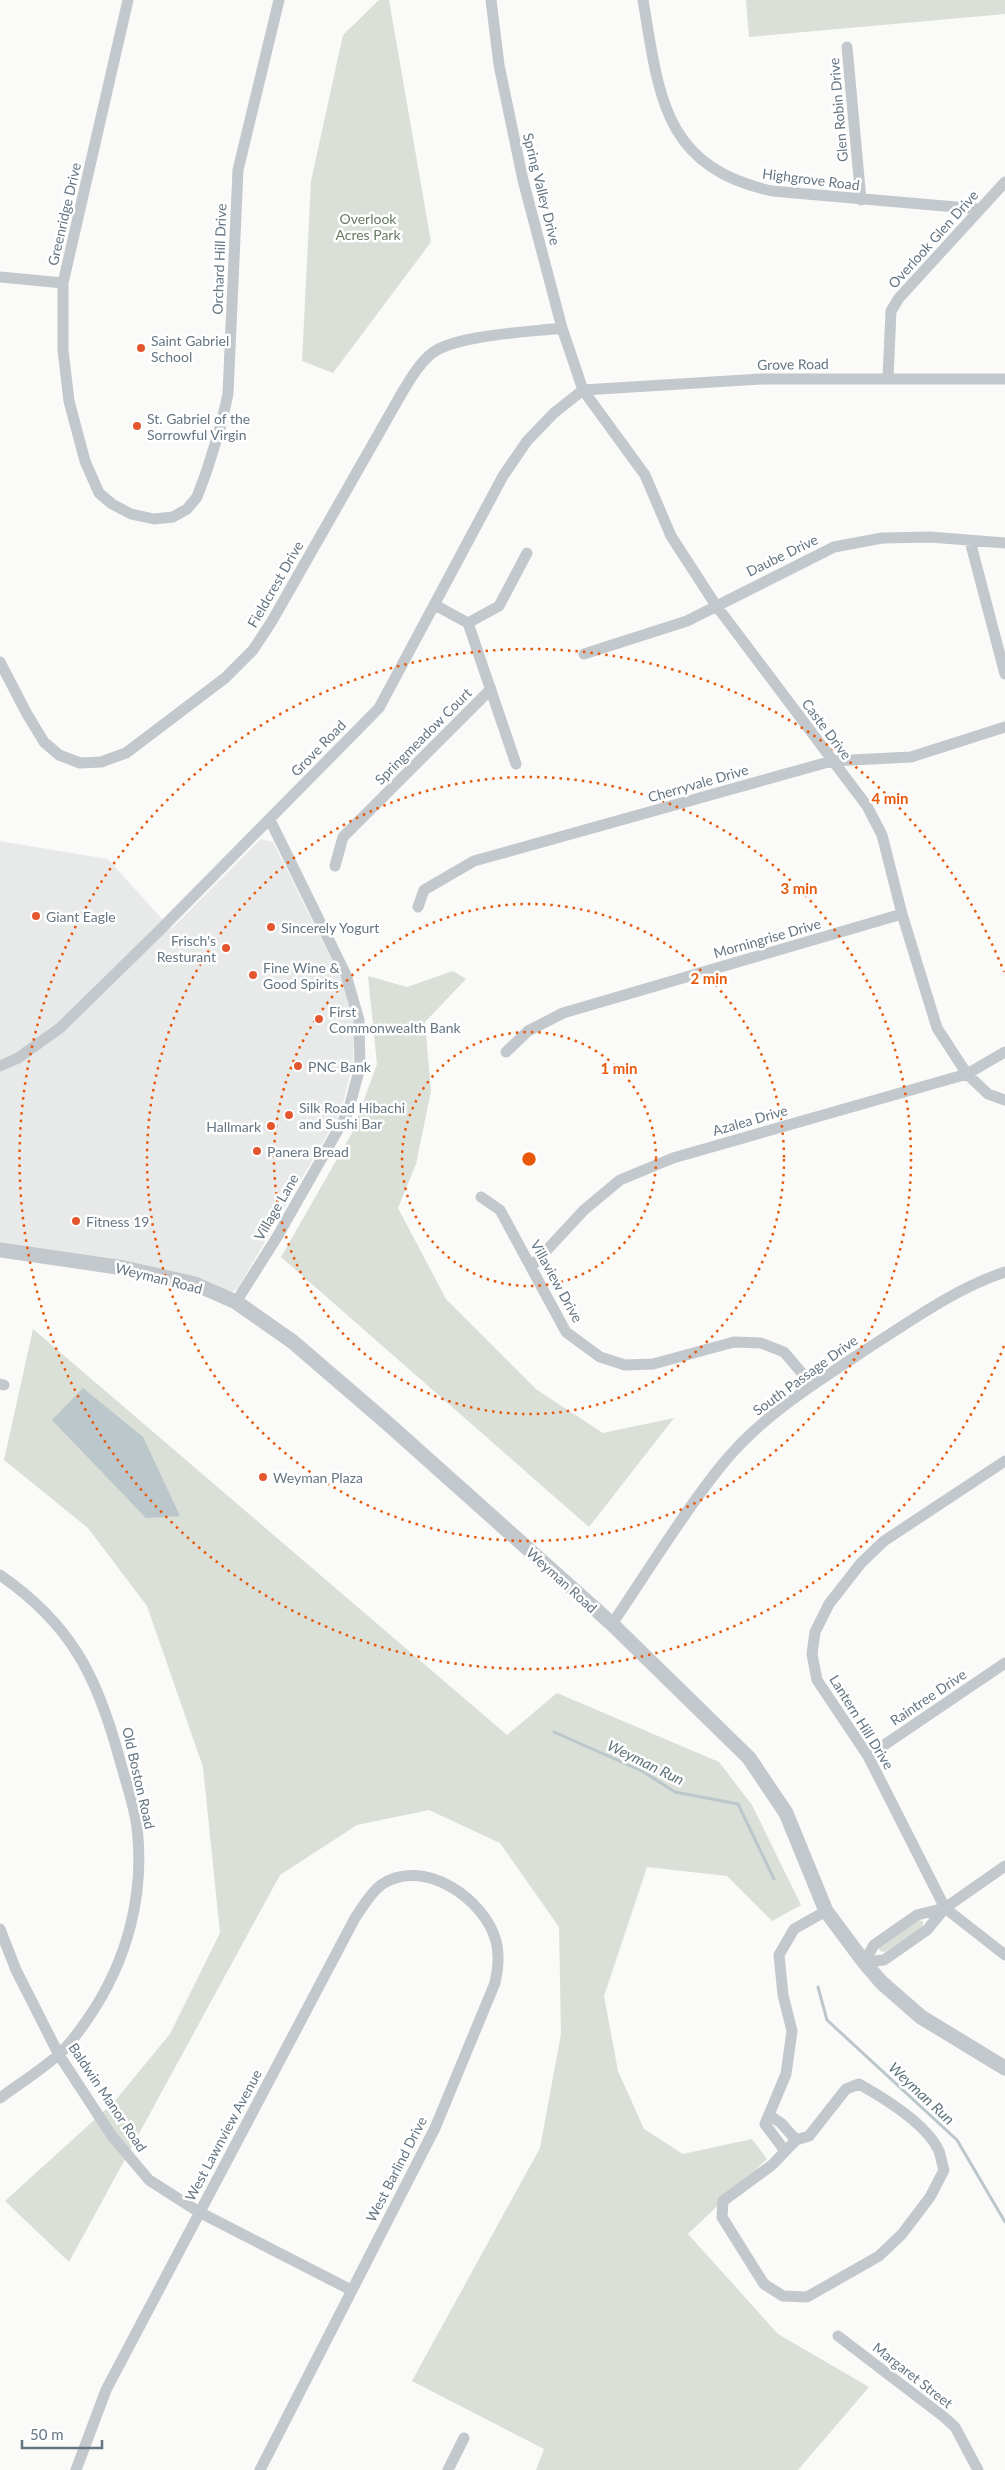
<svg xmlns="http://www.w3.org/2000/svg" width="1005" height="2470" font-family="Lato,sans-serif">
	<rect width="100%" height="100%" fill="#fafaf8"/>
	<path fill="#e8e9e9" d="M261 839 273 842 343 982 355 1018 353 1064 341 1111 238 1288 232 1292H226L0 1244V841L108 859 171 929Z"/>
	<path fill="#dadfd7" d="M379 0H389L431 242 333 373 302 361 311 181 343 35Z
		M746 0H1005V14L749 37Z
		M453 971 466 979 425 1022 431 1091 416 1164 398 1208 446 1299 537 1390 603 1433 674 1418 589 1527 281 1257 352 1133 377 1064 368 976 407 987Z
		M33 1329 507 1735 557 1693 719 1762 752 1805 801 1905 772 1921 727 1876 647 1867 604 1996 618 2071 644 2129 683 2154 752 2139 767 2159 688 2234 778 2334 869 2387 798 2470H536L544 2449 412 2381 540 2148 561 2034 559 1927 500 1843 429 1810 357 1825 280 1875 69 2262 5 2201 114 2102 170 2034 220 1933 203 1767 147 1606 88 1528 4 1460Z
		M917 1920 923 1921V1927L885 1952 880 1951 879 1948Z"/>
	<path fill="#bbc7cb" d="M83 1388 143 1437 180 1516 146 1518 52 1420Z"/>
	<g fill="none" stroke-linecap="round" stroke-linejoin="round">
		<path stroke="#bbc7cb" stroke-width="3" d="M554 1732 642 1771 675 1792 738 1804 774 1879
			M818 1987 827 2020 957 2140 1005 2222"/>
		<path stroke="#c3c8cc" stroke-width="11" d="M128 0 63 283V350L69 401 85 461 99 493 112 504 131 514 154 519 173 517 187 509 197 497 207 470 221 425 228 394 238 170 279 0
			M491 0 499 65 523 180 562 328 583 390 645 475 671 536 715 604 867 806 882 835 902 914 937 1028 967 1074 988 1094 1005 1100
			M643 0C659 94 662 167 772 191L979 209
			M847 47 861 200
			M0 277 63 283
			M888 378 891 311 899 298 1005 182
			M970 541 1005 674
			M435 605 468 623 516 764
			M468 623 499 606 527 553
			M584 654 687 621 834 547 882 538 930 537 1005 543
			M0 662 27 714 44 742 59 755 80 763 101 762 126 753 225 678 253 650 272 621 403 391C411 378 419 364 431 354 453 335 530 332 562 328
			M335 866 343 837 491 689
			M418 907 424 890 474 861 832 761 911 757 1005 727
			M506 1052 528 1031 563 1013 902 914
			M0 1066 18 1058 60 1028 158 932 379 708 503 476 527 441 554 413 583 390 761 379H1005
			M481 1197 500 1210 566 1332 600 1357 625 1365 653 1364 734 1342 761 1343 784 1352 812 1385
			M532 1266 584 1210 620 1180 673 1158 967 1074 1005 1052
			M236 1302 277 1237 348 1112 360 1067 359 1020 346 975 270 820
			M0 1384 4 1385
			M1005 1461 884 1541 861 1563 829 1604 815 1632 812 1654 817 1680 868 1756 945 1908 1005 1955
			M0 1575C71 1624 97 1676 119 1757 125 1780 134 1804 137 1827 145 1895 127 1961 89 2017 80 2030 70 2045 58 2055 40 2071 19 2084 0 2098
			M612 1624C647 1573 679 1519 717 1471 758 1417 817 1382 873 1345 915 1318 957 1288 1005 1272
			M868 1756 1005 1663
			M0 1929 16 1970 59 2055 112 2136 149 2180 199 2212 351 2290
			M864 1962 884 1960 927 1930 945 1908 1005 1866
			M864 1962 874 1945 917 1915 945 1908
			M859 2084C884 2098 927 2124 939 2151 941 2157 942 2164 944 2170L930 2197 902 2234 879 2256 807 2297 783 2296 764 2284 722 2217 723 2201 772 2165 796 2140 809 2136 846 2089Z
			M769 2115 781 2123 796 2140
			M785 2151 765 2124 786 2074 792 2031 783 1995 779 1955 794 1929 826 1911
			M838 2336 944 2417 955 2427 978 2470
			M76 2470 106 2390 355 1918C363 1907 370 1893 381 1885 423 1856 485 1899 496 1941 500 1955 498 1969 495 1983L435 2128 260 2470
			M448 2470 464 2438"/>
		<path stroke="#c3c8cc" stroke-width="15" d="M0 1250 124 1268 195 1284 236 1302 293 1342 386 1422 612 1624 749 1758 786 1813 826 1911 864 1962 881 1982 921 2017 1005 2068"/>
	</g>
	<g fill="none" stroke="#e8590c" stroke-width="2.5" stroke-dasharray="2.5 5">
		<circle cx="529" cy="1159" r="127"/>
		<circle cx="529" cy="1159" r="255"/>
		<circle cx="529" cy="1159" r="382"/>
		<path d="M1004 1346A510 510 0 1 1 1004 972"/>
	</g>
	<g fill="#e4572e" stroke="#fff" stroke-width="2">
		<circle cx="141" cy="348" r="5"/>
		<circle cx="137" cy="426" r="5"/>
		<circle cx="36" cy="916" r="5"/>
		<circle cx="271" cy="927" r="5"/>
		<circle cx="226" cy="948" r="5"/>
		<circle cx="253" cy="975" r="5"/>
		<circle cx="319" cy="1019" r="5"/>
		<circle cx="298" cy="1066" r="5"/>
		<circle cx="289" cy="1115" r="5"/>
		<circle cx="271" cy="1126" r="5"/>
		<circle cx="257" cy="1151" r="5"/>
		<circle cx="76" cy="1221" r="5"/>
		<circle cx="263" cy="1477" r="5"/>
	</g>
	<g text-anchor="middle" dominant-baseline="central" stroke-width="5" stroke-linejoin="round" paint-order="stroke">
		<g font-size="14" fill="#657683" stroke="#fff">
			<text transform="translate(838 110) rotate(-95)">Glen Robin Drive</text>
			<text transform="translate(811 179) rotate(7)">Highgrove Road</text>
			<text transform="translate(542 189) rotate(76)">Spring Valley Drive</text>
			<text transform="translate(64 214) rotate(-77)">Greenridge Drive</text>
			<text transform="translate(933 239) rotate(-48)">Overlook Glen Drive</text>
			<text transform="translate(219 259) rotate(-88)">Orchard Hill Drive</text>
			<text transform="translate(793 364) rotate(-1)">Grove Road</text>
			<text transform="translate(782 555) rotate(-26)">Daube Drive</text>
			<text transform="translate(275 584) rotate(-60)">Fieldcrest Drive</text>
			<text transform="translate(827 729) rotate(53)">Caste Drive</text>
			<text transform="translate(423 736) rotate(-45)">Springmeadow Court</text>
			<text transform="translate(318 748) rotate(-46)">Grove Road</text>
			<text transform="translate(698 783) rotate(-16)">Cherryvale Drive</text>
			<text transform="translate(767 938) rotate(-16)">Morningrise Drive</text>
			<text transform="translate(750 1120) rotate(-16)">Azalea Drive</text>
			<text transform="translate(276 1207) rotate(-60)">Village Lane</text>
			<text transform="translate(159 1278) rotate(14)">Weyman Road</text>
			<text transform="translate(557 1281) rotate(61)">Villaview Drive</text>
			<text transform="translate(805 1375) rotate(-36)">South Passage Drive</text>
			<text transform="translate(562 1580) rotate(42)">Weyman Road</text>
			<text transform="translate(928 1697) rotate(-34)">Raintree Drive</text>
			<text transform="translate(862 1722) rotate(58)">Lantern Hill Drive</text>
			<text transform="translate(139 1778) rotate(77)">Old Boston Road</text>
			<text transform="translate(108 2097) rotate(56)">Baldwin Manor Road</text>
			<text transform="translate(223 2135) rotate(-62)">West Lawnview Avenue</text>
			<text transform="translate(396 2169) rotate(-63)">West Barlind Drive</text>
			<text transform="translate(913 2375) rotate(38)">Margaret Street</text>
		</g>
		<g font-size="14" fill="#687a64" stroke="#fff">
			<text x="368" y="218">Overlook<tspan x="368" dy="16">Acres Park</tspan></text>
		</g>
		<g font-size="14" fill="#657683" stroke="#fff" text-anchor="start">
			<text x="151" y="340">Saint Gabriel<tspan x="151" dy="16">School</tspan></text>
			<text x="147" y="418">St. Gabriel of the<tspan x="147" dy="16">Sorrowful Virgin</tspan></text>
			<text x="46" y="916">Giant Eagle</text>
			<text x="281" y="927">Sincerely Yogurt</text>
			<text x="216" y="940" text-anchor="end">Frisch's<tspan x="216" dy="16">Resturant</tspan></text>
			<text x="263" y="967">Fine Wine &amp;<tspan x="263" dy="16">Good Spirits</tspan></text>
			<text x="329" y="1011">First<tspan x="329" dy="16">Commonwealth Bank</tspan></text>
			<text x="308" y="1066">PNC Bank</text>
			<text x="299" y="1107">Silk Road Hibachi<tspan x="299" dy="16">and Sushi Bar</tspan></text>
			<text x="261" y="1126" text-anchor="end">Hallmark</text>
			<text x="267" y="1151">Panera Bread</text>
			<text x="86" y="1221">Fitness 19</text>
			<text x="273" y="1477">Weyman Plaza</text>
		</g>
		<g font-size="15" font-style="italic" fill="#60757c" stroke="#fff">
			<text transform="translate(646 1762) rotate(26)">Weyman Run</text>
			<text transform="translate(922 2093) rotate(43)">Weyman Run</text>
		</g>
	</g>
	<circle cx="529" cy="1159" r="8" fill="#e8590c" stroke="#fff" stroke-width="2.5"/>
	<g font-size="15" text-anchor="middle" font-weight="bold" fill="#e8590c" stroke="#fff" stroke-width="5" stroke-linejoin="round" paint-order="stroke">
		<text x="890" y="804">4 min</text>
		<text x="799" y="894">3 min</text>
		<text x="709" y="984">2 min</text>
		<text x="619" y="1074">1 min</text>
	</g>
	<path d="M22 2440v8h80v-8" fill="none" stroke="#657683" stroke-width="2.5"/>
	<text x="30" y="2440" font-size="15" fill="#657683" stroke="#ffffff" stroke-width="4" paint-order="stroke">50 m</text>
</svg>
